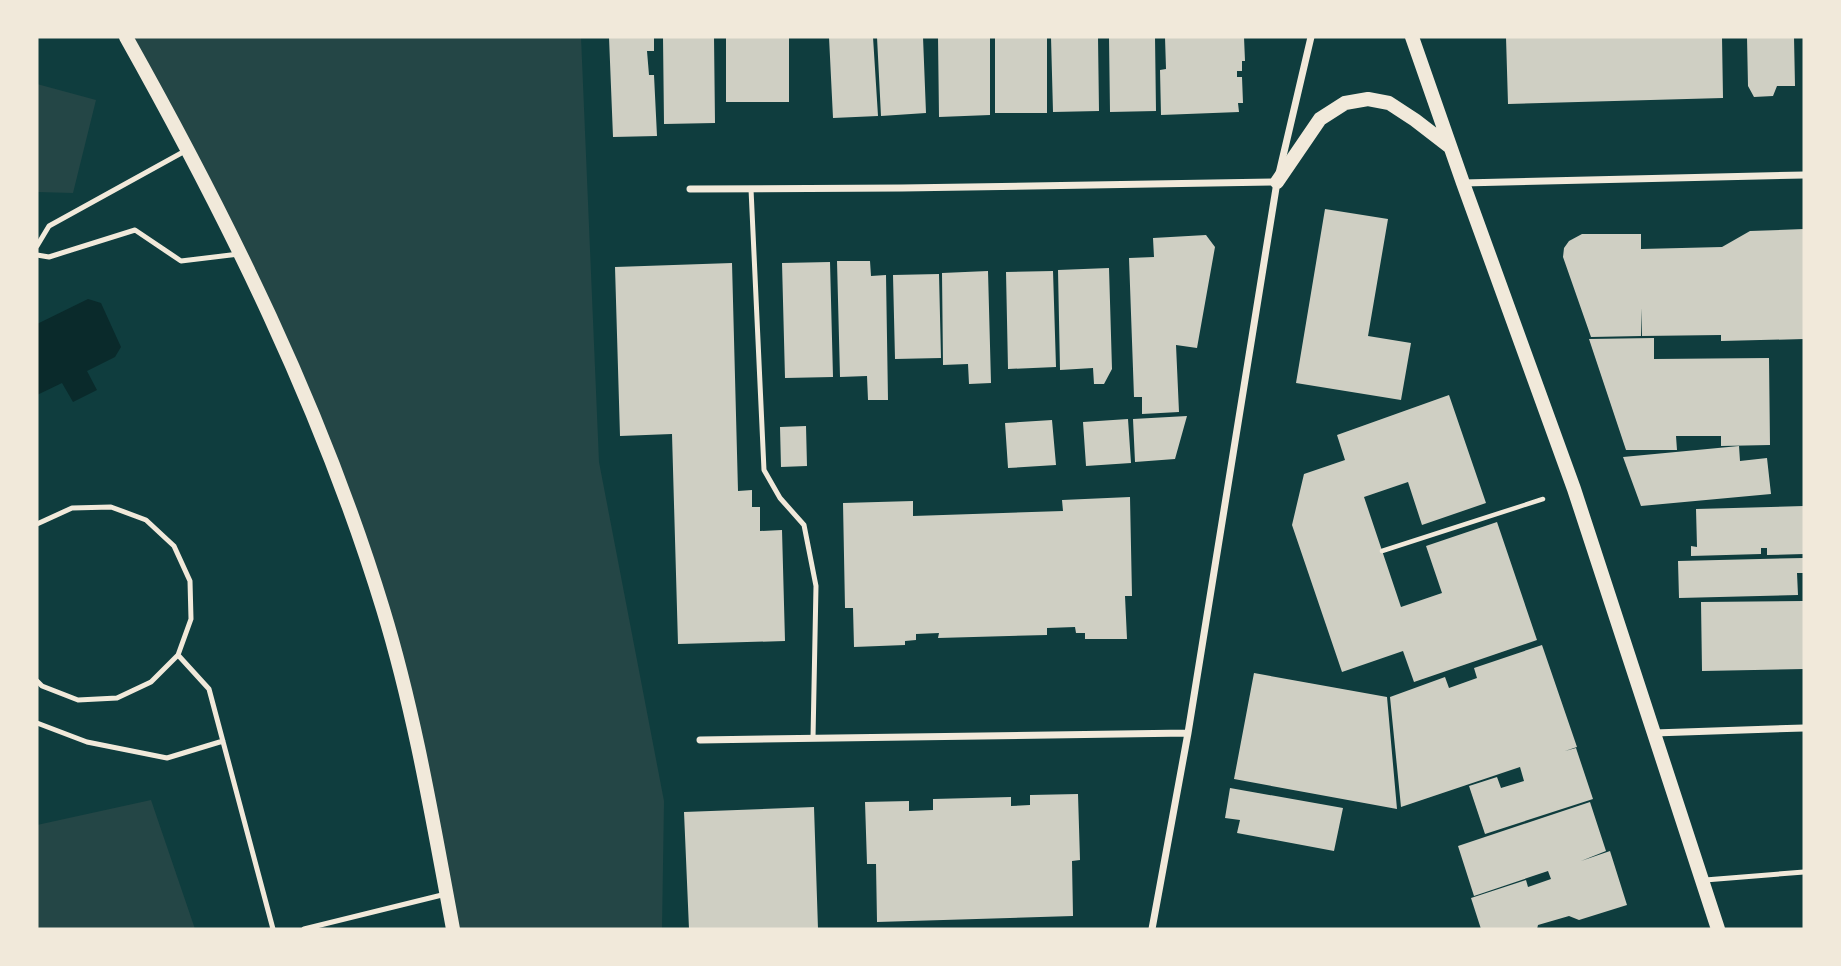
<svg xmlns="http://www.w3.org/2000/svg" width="1841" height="966" font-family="Poppins,sans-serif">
	<rect width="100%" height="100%" fill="#0f3d3e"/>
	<path fill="#244646" d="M126 37H581L599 462 664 801 662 929H453L383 610 279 334Z
		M37 84 96 100 73 193 37 192Z
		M151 800 195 929H37V825Z"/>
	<path fill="#0a2a2b" d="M88 299 101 303 121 347 115 357 87 371 97 390 73 402 62 383 37 395V324Z"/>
	<path fill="#cfcfc3" d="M609 37H654V51H647L649 75H654L657 136 613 137Z
		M663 37H714L715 123 664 124Z
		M726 37H789V102H726Z
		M829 37H873L878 116 833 118Z
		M877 37H923L926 113 881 116Z
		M938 37H990V115L939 117Z
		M995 37H1047V113H995Z
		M1051 37H1098L1099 111 1053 112Z
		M1109 37H1155L1156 111 1110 112Z
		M1165 37H1244L1245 61H1242V71H1237V77H1242L1243 103H1238L1239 112 1161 115 1160 70 1166 69Z
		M1506 37H1722L1723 98 1508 104Z
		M1747 37H1794L1795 86H1777L1773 96 1754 97 1748 86Z
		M1325 209 1388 219 1368 336 1411 343 1401 400 1296 383Z
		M1804 229V339L1721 341V335L1642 336V308L1641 336 1591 337 1563 257 1564 248 1569 241 1582 234H1641V249L1722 247 1750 231Z
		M1206 235 1215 247 1197 348 1176 345 1179 412 1142 414V397H1134L1129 258 1154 257 1153 238Z
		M837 261H870L871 276 886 275 888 400H868L867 376 840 377Z
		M830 262 833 377 785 378 782 263Z
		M732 263 738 491 752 490V507H760V531L782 530 785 641 678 644 672 434 620 436 615 267Z
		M1109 268 1112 369 1104 384H1094L1093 368 1060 370 1058 270Z
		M988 271 991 383 969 384 968 364 943 365 942 273Z
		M1053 271 1056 367 1008 369 1006 272Z
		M939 274 941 358 895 359 893 275Z
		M1654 338V359L1769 358 1770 445 1721 446V436H1676L1677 450H1626L1589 339Z
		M1449 395 1486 503 1422 525 1408 482 1364 497 1401 607 1442 593 1426 546 1497 522 1537 640 1414 682 1403 651 1342 672 1292 525 1304 474 1345 460 1337 435Z
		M1187 416 1175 459 1135 462 1133 419Z
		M1128 419 1131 463 1086 466 1083 422Z
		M1052 420 1056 465 1008 468 1005 423Z
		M806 426 807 466 781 467 780 427Z
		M1739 446 1740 461 1767 458 1771 494 1641 506 1623 457Z
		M1130 497 1132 596H1125L1127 639H1085V633H1076L1075 627 1047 628V635L938 638 939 633 916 634V640L905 641V645L854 647 853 608H845L843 503 913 501V516L1063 511 1062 500Z
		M1804 506V554L1767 555V548H1761V554L1691 556V546L1697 547 1696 509Z
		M1804 558V573H1797L1798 595 1679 598 1678 561Z
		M1804 601V669L1702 671 1701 602Z
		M1542 645 1577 747 1565 751 1576 748 1593 799 1485 834 1469 786 1497 777 1501 788 1524 781 1520 767 1401 807 1390 697 1445 677 1449 688 1477 678 1474 668Z
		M1254 673 1387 697 1397 809 1234 779Z
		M1230 788 1343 808 1334 851 1237 833 1240 820 1225 818Z
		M1078 794 1080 860 1072 861 1073 916 877 922 876 864H867L865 802 909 801V811L933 810V799L1011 797V806L1030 805V795Z
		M1590 802 1606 851 1581 861 1610 851 1627 905 1579 920 1569 916 1538 925 1537 929H1481L1471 898 1526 880 1528 887 1551 879 1548 871 1474 896 1458 846Z
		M814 807 818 929H689L684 812Z"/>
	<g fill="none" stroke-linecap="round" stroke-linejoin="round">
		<path stroke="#f1e9da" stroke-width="4.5" d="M1382 551 1543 499"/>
		<path stroke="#f1e9da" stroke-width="5" d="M751 189 764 470 780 498 804 525 816 586 813 738
			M37 246 49 226 185 151
			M37 255 49 257 135 230 181 261 239 254
			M37 524 72 508 111 507 146 520 174 546 190 581 191 619 178 655 151 682 117 698 78 700 42 686 37 681
			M178 655 209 689 273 929
			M37 723 87 742 167 758 223 741
			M1705 880 1804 872
			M304 929 446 894"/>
		<path stroke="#f1e9da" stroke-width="7" d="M1463 183 1804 175
			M690 189 902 188 1277 182
			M1654 733 1804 728
			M700 740 1188 733
			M1152 929 1188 733 1277 182 1311 37"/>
		<path stroke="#f1e9da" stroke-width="14" d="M126 37C228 219 322 409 383 609 415 714 433 822 453 929
			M1412 37 1463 183 1574 489 1718 929
			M1277 182 1320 119 1345 103 1368 99 1389 103 1415 120 1450 147"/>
	</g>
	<rect width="1841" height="966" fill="none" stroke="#f1e9da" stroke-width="77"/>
</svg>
